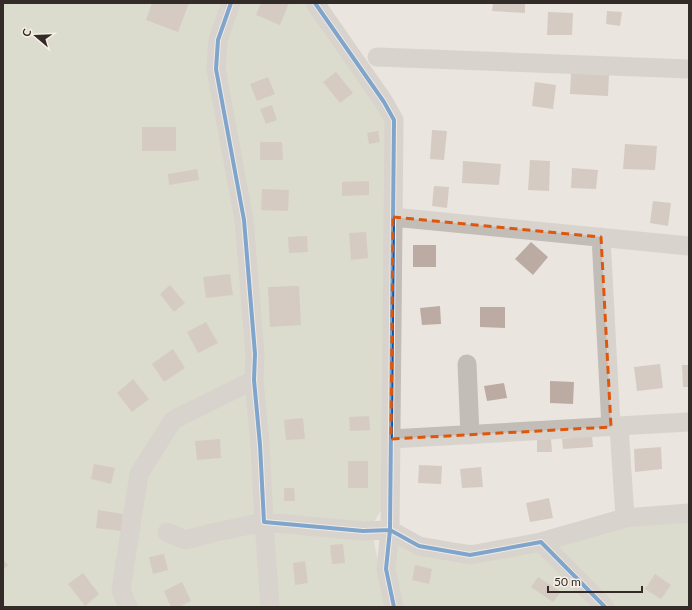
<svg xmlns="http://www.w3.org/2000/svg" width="692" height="610" font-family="Lato,sans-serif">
	<rect width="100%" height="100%" fill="#eae5df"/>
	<path fill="#cacfba" d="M3 3H304L386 118 383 507 371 527 387 607H3Z
		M689 510V607H401L394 568 398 536 481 546Z"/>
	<path fill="#bcaba2" d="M152 3H189L178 32 146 20Z
		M261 3H289L280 25 256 15Z
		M493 3H525V13L492 11Z
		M607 11 622 12 620 26 606 24Z
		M548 12 573 13 572 35H547Z
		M336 72 353 93 340 103 323 82Z
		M571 73 609 75 608 96 570 94Z
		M268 77 275 94 257 101 250 84Z
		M535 82 556 85 553 109 532 106Z
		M272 105 277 120 266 124 260 109Z
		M142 127H176V151H142Z
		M432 130 447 131 444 160 430 159Z
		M378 131 380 142 369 144 367 133Z
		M260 142H282L283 160H260Z
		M625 144 657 146 655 170 623 169Z
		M530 160 550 161 549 191 528 190Z
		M463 161 501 164 499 185 462 183Z
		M572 168 598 170 596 189 571 188Z
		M197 169 199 180 169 185 168 174Z
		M369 181V195L342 196V182Z
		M434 186 449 187 447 208 432 206Z
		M262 189 289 190 288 211 261 210Z
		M653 201 671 203 668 226 650 223Z
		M366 232 368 258 351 260 349 233Z
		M307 236 308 252 289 253 288 237Z
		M531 242 548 257 533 275 515 259Z
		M413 245H436V267H413Z
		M230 274 233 295 206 298 203 277Z
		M170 285 185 303 174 312 160 294Z
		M299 286 301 325 270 327 268 287Z
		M440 306 441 324 422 325 420 308Z
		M480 307H505V328L480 327Z
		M206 322 218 343 198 353 187 332Z
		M173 349 185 368 164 382 152 364Z
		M660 364 663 388 637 391 634 367Z
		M682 365H689V387H683Z
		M133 379 149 399 132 412 117 393Z
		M550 381 574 382 573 404 550 403Z
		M504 383 507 398 487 401 484 386Z
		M369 416 370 430 350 431 349 417Z
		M303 418 305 439 286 440 284 420Z
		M592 436 593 447 563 449 562 439Z
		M220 439 221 458 197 460 195 441Z
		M551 439 552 452H537V440Z
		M661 447 662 469 635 472 634 449Z
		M348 461H368V488H348Z
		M94 464 115 468 111 484 91 479Z
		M419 465 442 466 441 484 418 483Z
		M481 467 483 487 462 488 460 469Z
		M284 488H294L295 501H284Z
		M549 498 553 518 530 522 526 503Z
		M98 510 123 514 121 531 96 528Z
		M343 544 345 563 332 564 330 545Z
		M164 554 168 570 153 574 149 557Z
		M3 559 8 565 3 570Z
		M305 561 308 583 295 585 293 563Z
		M415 565 432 569 429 584 412 580Z
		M83 573 99 594 85 606 68 584Z
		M655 574 671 585 661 599 645 589Z
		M538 577 561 592 553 602 531 587Z
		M182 582 191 601 179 607H171L164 591Z"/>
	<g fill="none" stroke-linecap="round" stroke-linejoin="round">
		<path stroke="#c3bdb8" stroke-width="19" d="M231 3 218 40 216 69 244 220 255 354 254 380 260 445 264 522 270 607
			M315 3 384 102 394 120 390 530 386 569 394 607
			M377 57 689 69
			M393 217 689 246
			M601 237 611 427
			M467 364 470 435
			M619 426 625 518
			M391 439 689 422
			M167 532 185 540 216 532 264 522 363 531 390 530 419 546 470 555 541 542 625 518 689 513
			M541 542 605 607
			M128 607 121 590 139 474 173 420 254 380"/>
		<defs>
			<path id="cycleway" d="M231 3 218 40 216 69 244 220 255 354 254 380 260 445 264 522 363 531 390 530 419 546 470 555 541 542 605 607
				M315 3 384 102 394 120 390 530 386 569 394 607"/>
		</defs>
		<use href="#cycleway" stroke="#f7f0e6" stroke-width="6"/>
		<use href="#cycleway" stroke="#0057b8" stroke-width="4"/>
	</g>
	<path d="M0 0H692V610H0ZM393 217 601 237 611 427 391 439Z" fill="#eae5df" fill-opacity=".55" fill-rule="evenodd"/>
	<path fill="none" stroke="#df570d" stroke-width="3" stroke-dasharray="8 5" stroke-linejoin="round" d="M393 217 601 237 611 427 391 439Z"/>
	<rect width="692" height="610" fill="none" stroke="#332b27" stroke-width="8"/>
	<g transform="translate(36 36) rotate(289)" stroke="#f7f0e6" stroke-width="3" paint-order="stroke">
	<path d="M0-3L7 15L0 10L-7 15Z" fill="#332b27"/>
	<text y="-6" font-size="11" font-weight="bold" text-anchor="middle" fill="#332b27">С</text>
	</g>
	<path d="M548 586v6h94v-6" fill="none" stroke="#332b27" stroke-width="2"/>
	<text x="554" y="586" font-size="12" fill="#332b27" stroke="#f7f0e6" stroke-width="3" paint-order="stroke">50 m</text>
</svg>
